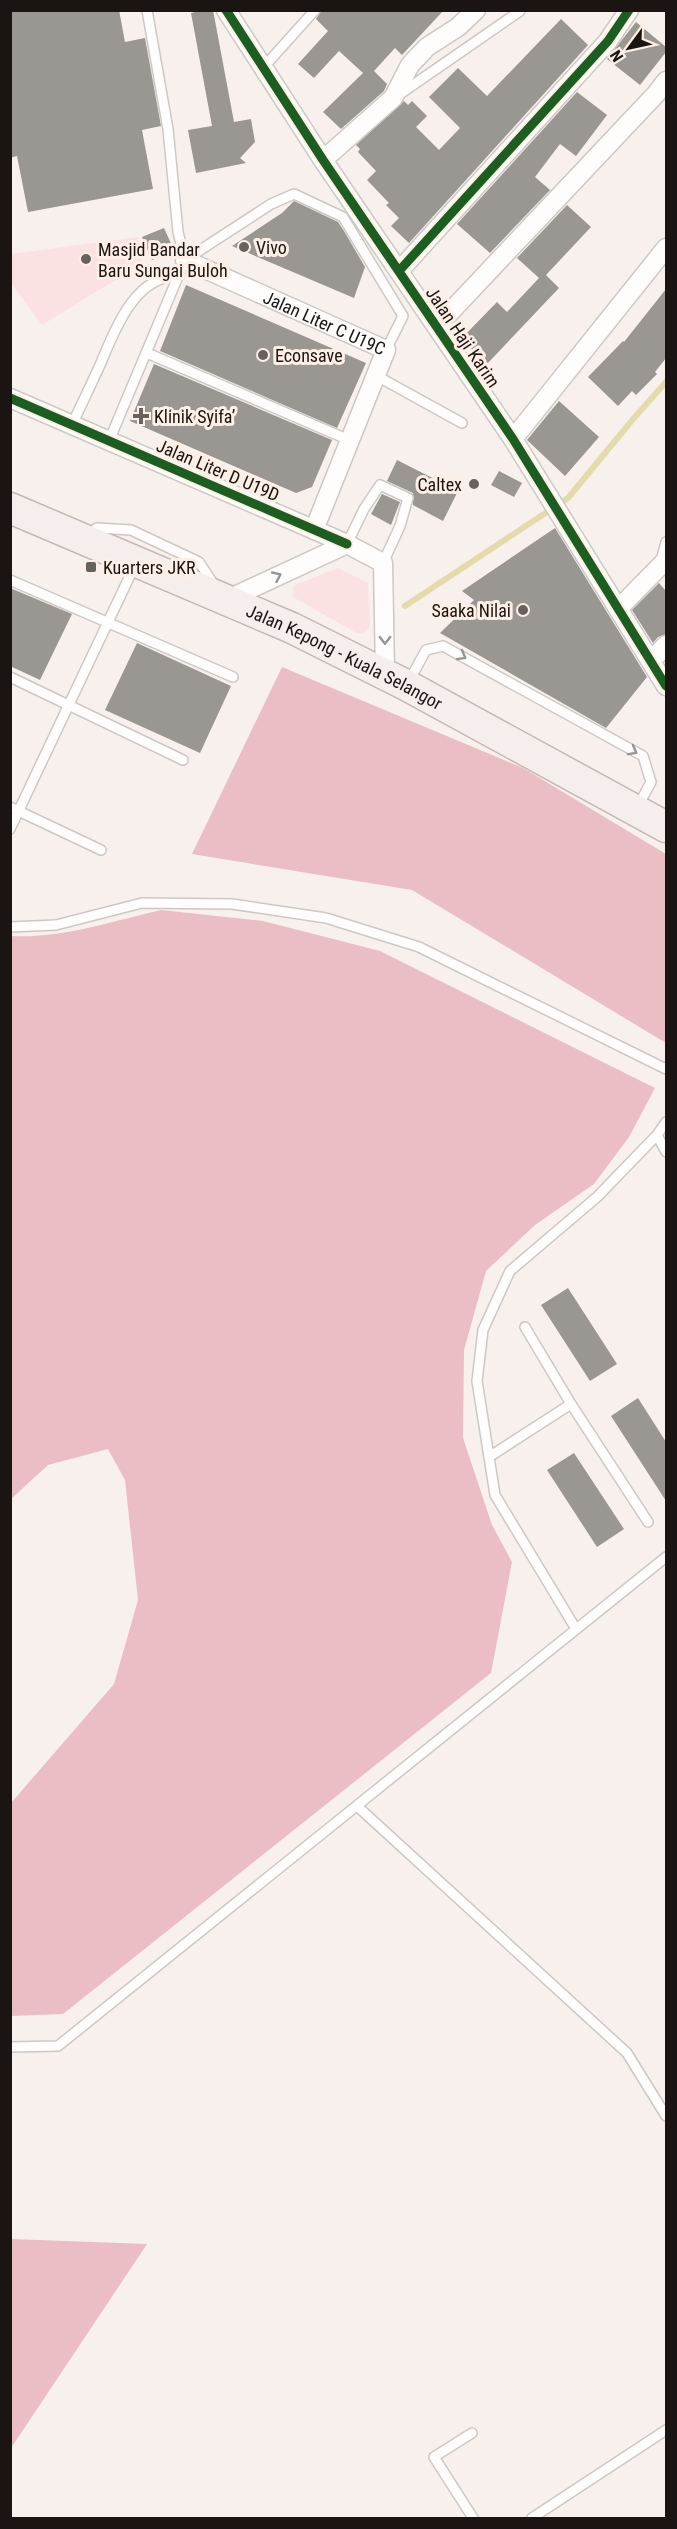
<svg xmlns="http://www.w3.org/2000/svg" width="677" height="2529" font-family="'Roboto Condensed',sans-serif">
	<rect width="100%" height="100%" fill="#f8f0ec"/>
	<path fill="#fbe1e2" d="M138 237 143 263 42 325 11 283V254Z
		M338 568 368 583 370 626 365 632 358 634 293 597V588L297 584Z"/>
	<path fill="#eabec4" d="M282 667 523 768 666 854V1043L412 890 192 854Z
		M161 910 263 921 380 951 655 1088 629 1137 594 1184 535 1225 486 1271 464 1350 463 1438 492 1525 512 1562 491 1673 63 2014 11 2016V1803L114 1684 138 1600 125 1480 108 1449 48 1465 11 1499V936C60 939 113 921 161 910Z
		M11 2239 147 2244 11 2448 10 2239Z"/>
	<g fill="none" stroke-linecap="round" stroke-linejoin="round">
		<path stroke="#e3dcaa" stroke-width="6" d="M405 606 568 498 634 418 666 382"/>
	</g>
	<path fill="#9a9692" d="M10 10H119L125 42 145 38 161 126 142 130 153 189 28 212 17 156 10 158Z
		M204 10H213L234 122 251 119 255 142 240 158 246 163 196 173 188 130 212 126 191 13Z
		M322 10H444L402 55 395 48 374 71 387 84 384 91 341 129 323 112 363 73 339 51 314 78 298 64 328 31 316 19Z
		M561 19 588 45 409 243 391 226 399 218 386 205 389 203 367 180 376 171 358 152 360 149 356 145 404 101 408 105 412 101 427 116 416 127 439 150 460 128 429 97 458 68 487 96Z
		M636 22 666 47V52L640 85 607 59Z
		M577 92 607 115 576 156 560 144 535 177 550 190 490 253 457 224Z
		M294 201 338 222 344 231 365 267 354 298 232 246 282 213Z
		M567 205 591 227 546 275 559 288 487 364 461 339 497 302 507 312 539 278 517 258Z
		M164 228 174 250 152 260 142 237Z
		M186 285 366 363 337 428 160 351Z
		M666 289V358L655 372 657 374 636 395 632 391 618 406 588 377 623 341 624 342Z
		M154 364 332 440 312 487 296 493 130 421Z
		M559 401 599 437 565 476 527 440Z
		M397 460 458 491 443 521 413 505V493L387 481Z
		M499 471 522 483 514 497 491 485Z
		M382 494 400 502 391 525 371 514Z
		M555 528 647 677 606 728 440 633 474 600 462 591Z
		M659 583 666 591V634L658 637 653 643 632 610Z
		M10 588 72 614 40 680 10 666Z
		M137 643 231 686 200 753 105 710Z
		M568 1288 617 1364 590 1381 541 1305Z
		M638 1398 666 1442V1501L611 1416Z
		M574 1453 624 1529 597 1547 547 1470Z"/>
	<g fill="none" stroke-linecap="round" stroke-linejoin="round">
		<defs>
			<path id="service" d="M147 10 168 129 178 232 185 260
				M263 68 315 10
				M400 94 520 11
				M147 353 349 440
				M375 375 462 423
				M72 425C81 405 91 385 100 365 114 332 134 275 179 276
				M109 441 185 260 271 204 294 194 343 217 403 316 386 350
				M87 534 97 528 131 530 199 562 214 585
				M347 544 364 509 380 485 408 498 400 526 383 563
				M661 561 666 542
				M10 580 233 677
				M10 677 183 760
				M408 683 426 650 443 646 643 756 651 782 638 806
				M10 807 101 850
				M10 829 135 565
				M10 927 56 925 142 903 232 904 326 918 419 947 666 1069
				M657 1135 666 1152
				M525 1327 571 1404 648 1522
				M489 1457 571 1404
				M576 1629 495 1495 477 1381 483 1330 510 1271 597 1197 657 1135 666 1122
				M357 1806 627 2053 666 2116
				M10 2047 58 2046 666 1557
				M472 2433 434 2457 473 2518
				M532 2518 666 2430"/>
			<g id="minor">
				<path d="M226 10 323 160 513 439 666 686"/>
				<path d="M323 160 393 98 410 65 427 47 458 27 476 10"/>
				<path id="s1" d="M185 260 386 350 314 530"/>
				<path d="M399 271 608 41 629 10"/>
				<path d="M437 326 656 94 666 81"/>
				<path d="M10 398 347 544"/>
				<path d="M513 439 666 248"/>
				<path d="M224 601 347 544 383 563 385 674"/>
				<path d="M618 609 666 560"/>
				<path d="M651 661 666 645"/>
			</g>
			<g id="trunk">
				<path id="s2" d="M10 508 292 628 406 685 666 827"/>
			</g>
		</defs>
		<use href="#service" stroke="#cec8c4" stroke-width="12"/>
		<use href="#minor" stroke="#cec8c4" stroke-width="21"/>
		<use href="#trunk" stroke="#c4b7b4" stroke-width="33"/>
		<use href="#service" stroke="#fefdfc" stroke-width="9"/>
		<use href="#minor" stroke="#fefdfc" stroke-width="18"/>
		<use href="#trunk" stroke="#f5eeec" stroke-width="30"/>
		<defs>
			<path id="cycleway" d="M226 10 323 160 513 439 666 686
				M399 271 608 41 629 10
				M10 398 347 544"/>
		</defs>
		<use href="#cycleway" stroke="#feefe6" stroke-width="13"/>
		<use href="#cycleway" stroke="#1b5e20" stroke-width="9"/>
	</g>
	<defs><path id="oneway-chevron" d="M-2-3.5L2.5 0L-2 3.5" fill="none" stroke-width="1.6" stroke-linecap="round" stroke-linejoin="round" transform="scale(1.5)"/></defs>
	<g stroke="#979593">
		<use href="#oneway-chevron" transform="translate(277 576) rotate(-25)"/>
		<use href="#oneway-chevron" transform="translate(385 640) rotate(90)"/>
		<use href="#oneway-chevron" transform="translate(462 656) rotate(29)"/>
		<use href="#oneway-chevron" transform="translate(633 751) rotate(29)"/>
	</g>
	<g fill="#68625e" stroke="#feefe6" stroke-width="2">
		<circle cx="244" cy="247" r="6"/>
		<circle cx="86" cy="259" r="6"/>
		<circle cx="263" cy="355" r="6"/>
		<path d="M138 407h6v6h6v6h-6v6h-6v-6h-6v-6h6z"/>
		<circle cx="474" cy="484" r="6"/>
		<rect x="85" y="561" width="12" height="12" rx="3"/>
		<circle cx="523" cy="610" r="6"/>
	</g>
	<g text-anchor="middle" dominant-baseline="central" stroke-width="6" stroke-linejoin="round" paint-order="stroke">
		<g font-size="18" fill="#1a1512" stroke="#feefe6" text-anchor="start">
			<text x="256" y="247">Vivo</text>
			<text x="98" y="249">Masjid Bandar<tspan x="98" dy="21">Baru Sungai Buloh</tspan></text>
			<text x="275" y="355">Econsave</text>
			<text x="154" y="416">Klinik Syifa’</text>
			<text x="462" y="484" text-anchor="end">Caltex</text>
			<text x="103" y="567">Kuarters JKR</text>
			<text x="511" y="610" text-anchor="end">Saaka Nilai</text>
		</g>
		<g font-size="18" fill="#1a1512" stroke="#feefe6">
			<text stroke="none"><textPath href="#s1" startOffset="153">Jalan Liter C U19C</textPath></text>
			<text transform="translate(463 337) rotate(56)">Jalan Haji Karim</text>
			<text transform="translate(218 470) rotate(23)">Jalan Liter D U19D</text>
			<text stroke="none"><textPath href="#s2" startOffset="366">Jalan Kepong - Kuala Selangor</textPath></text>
		</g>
	</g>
	<rect width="677" height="2529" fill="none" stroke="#1a1512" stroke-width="24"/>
	<g transform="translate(629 48) rotate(237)" stroke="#feefe6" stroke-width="4.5" paint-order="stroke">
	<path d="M0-4.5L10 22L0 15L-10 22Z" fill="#1a1512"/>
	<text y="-9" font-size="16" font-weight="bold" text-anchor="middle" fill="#1a1512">N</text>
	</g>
</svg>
